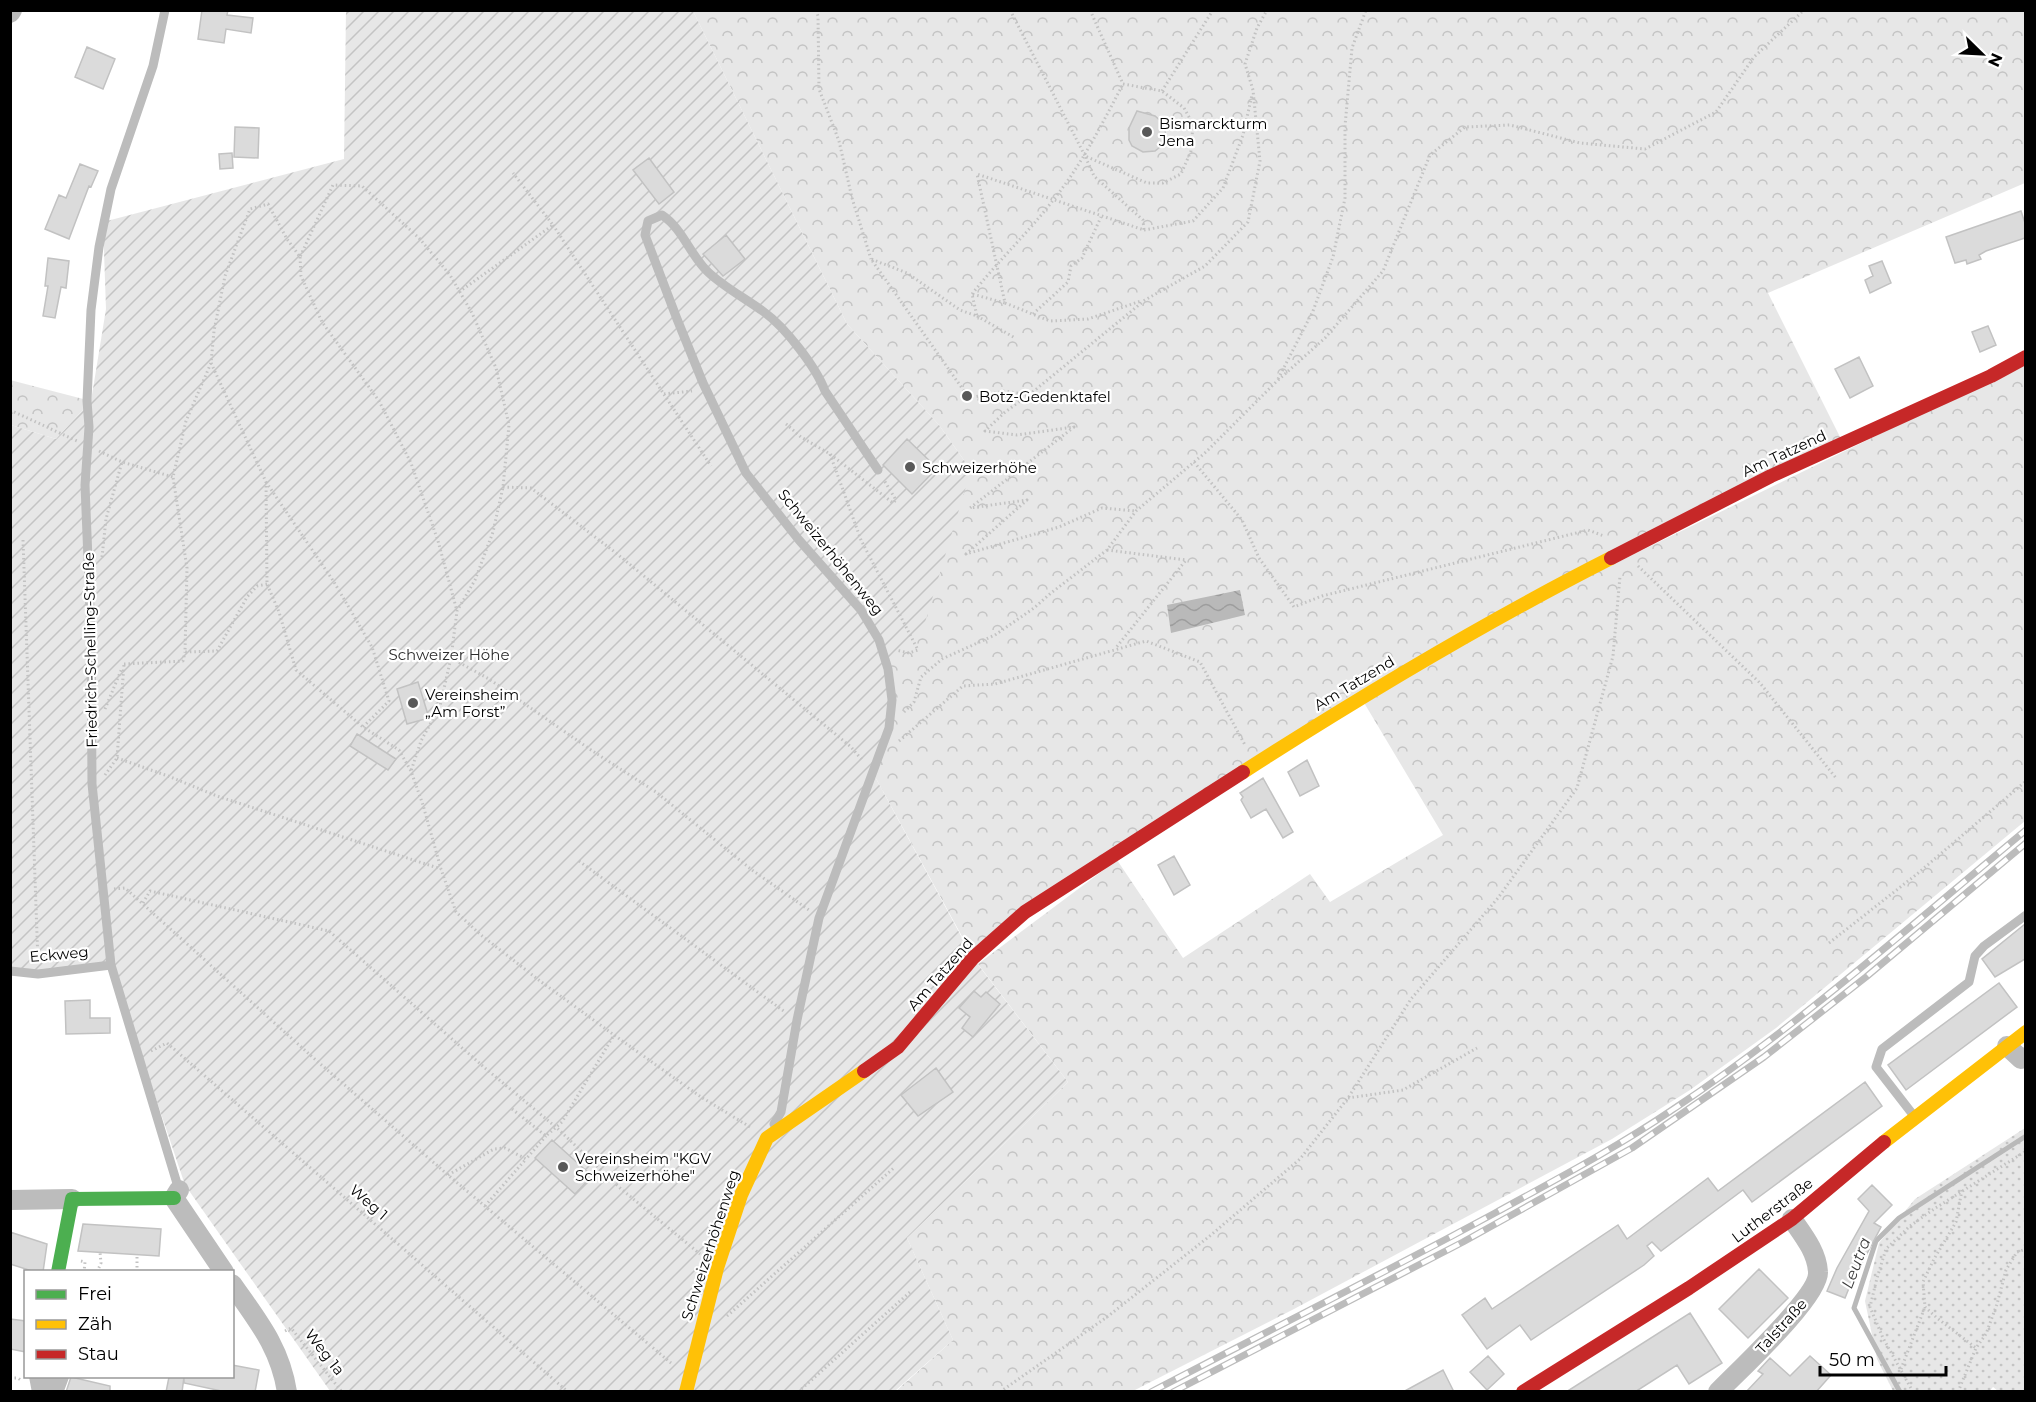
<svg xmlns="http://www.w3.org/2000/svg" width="2036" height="1402" font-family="Montserrat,sans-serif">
	<defs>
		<pattern id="grass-dots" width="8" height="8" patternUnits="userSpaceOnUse" patternTransform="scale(1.5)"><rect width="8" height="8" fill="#e7e7e7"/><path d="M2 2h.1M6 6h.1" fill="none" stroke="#c4c4c4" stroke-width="1.8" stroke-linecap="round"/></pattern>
		<pattern id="forest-crowns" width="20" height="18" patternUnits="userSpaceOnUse" patternTransform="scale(1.5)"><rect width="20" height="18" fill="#e7e7e7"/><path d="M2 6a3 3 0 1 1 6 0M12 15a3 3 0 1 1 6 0" fill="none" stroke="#c4c4c4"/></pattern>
		<pattern id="garden-furrows" width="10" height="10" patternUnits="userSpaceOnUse" patternTransform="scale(1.5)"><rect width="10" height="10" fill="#e7e7e7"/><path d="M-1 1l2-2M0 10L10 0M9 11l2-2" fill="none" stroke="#c4c4c4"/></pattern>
		<pattern id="water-waves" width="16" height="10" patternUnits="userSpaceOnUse" patternTransform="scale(1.5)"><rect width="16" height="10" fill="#b9b9b9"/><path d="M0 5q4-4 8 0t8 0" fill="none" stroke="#9d9d9d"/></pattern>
	</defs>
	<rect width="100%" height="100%" fill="#fff"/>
	<path fill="url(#grass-dots)" d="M2025 1128V1391H1998L1993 1387 1989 1392 1893 1391 1877 1359 1865 1301 1879 1243 1915 1199Z"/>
	<path fill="url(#forest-crowns)" d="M693 11H2025V183L1768 293 1841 439 1526 595 971 953 873 773 888 669 971 470 939 425 847 324Z
		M2025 363V821L1776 1028 1690 1090 1612 1139 1294 1309 1133 1391 895 1392 953 1340 907 1238 1068 1082 978 964 1117 860 1183 958 1310 874 1330 902 1443 835 1363 701 1528 606Z
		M10 380 91 401 56 439 11 425Z"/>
	<path fill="url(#garden-furrows)" d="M346 11H693L847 324 939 425 971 470 923 629 888 669 892 700 873 773 973 958 1068 1082 907 1238 953 1340 895 1391H330L185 1185 111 965 38 974 11 971V425L56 439 91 401 106 309 103 222 344 159Z"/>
	<path fill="url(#water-waves)" d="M1240 590 1245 615 1171 633 1167 605Z"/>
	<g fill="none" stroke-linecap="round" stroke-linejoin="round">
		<path stroke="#b9b9b9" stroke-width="5" d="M1900 1392 1854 1308 1876 1241 1899 1218 2026 1136"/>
	</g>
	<path fill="#dbdbdb" stroke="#c2c2c2" stroke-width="1.5" d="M202 10H228L227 15 253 18 251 33 226 29 224 43 198 39Z
		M87 47 115 59 103 89 75 77Z
		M1137 111 1155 116 1164 124 1166 137 1160 147 1155 151 1143 152 1132 146 1129 140V128Z
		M235 127 259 128 258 158 234 157Z
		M232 153 233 168 220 169 219 154Z
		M649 158 674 192 659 204 633 170Z
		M80 164 98 171 91 187 89 186 69 239 45 229 59 195 66 198Z
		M2021 211 2025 223V238L1986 251 1979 255 1981 259 1967 264 1966 260 1955 263 1946 237Z
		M726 235 745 259 723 276 703 254Z
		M48 258 69 261 66 288 61 287 55 318 43 316 48 286H45Z
		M1882 261 1891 283 1870 293 1865 280 1873 276 1869 266Z
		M1988 326 1996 345 1980 352 1972 332Z
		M1859 357 1873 386 1850 398 1835 369Z
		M907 439 937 468 912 494 883 465Z
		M418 682 429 718 407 724 397 689Z
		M357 734 396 759 388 770 350 746Z
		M1307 760 1319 786 1300 796 1288 772Z
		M1263 778 1293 832 1283 838 1266 809 1251 818 1241 800 1243 797 1240 793Z
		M1174 856 1190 885 1174 895 1158 865Z
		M2025 924V959L1995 977 1982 959Z
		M1999 983 2017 1007 1906 1090 1888 1065Z
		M974 991 981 997 986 992 1000 1004 973 1037 962 1028 970 1017 959 1008Z
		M90 1000V1018H110V1033L66 1034 65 1001Z
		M936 1068 953 1092 918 1116 901 1095Z
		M1865 1082 1882 1106 1752 1202 1743 1190 1661 1251 1652 1242 1647 1246 1654 1256 1644 1265 1531 1340 1520 1325 1487 1349 1462 1315 1485 1298 1492 1309 1618 1225 1627 1239 1708 1178 1718 1191Z
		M552 1140 592 1176 575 1194 535 1158Z
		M1872 1185 1892 1205 1874 1223 1881 1227 1862 1263 1860 1261 1845 1298 1827 1291 1837 1268 1869 1211 1858 1199Z
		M83 1224 161 1229 159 1256 78 1251Z
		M10 1232 47 1244 43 1272H35L10 1264Z
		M1759 1269 1788 1298 1748 1338 1719 1309Z
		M1690 1313 1722 1363 1689 1384 1677 1365 1635 1392H1566Z
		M10 1319 26 1321V1352L10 1349Z
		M1488 1356 1504 1374 1487 1390 1470 1372Z
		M1810 1356 1831 1375 1816 1392H1746L1763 1374 1758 1371 1770 1358 1790 1376Z
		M232 1365 259 1370 255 1392H226L184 1383V1377H232Z
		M1443 1370 1454 1392H1403Z
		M71 1377 110 1386V1392H66Z
		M169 1377H184L182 1392H166Z"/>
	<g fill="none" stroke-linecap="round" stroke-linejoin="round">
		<path stroke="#c2c2c2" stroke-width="3" stroke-dasharray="1.5 3" stroke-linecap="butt" d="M816 10 818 16 819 89 839 141 852 198 871 259
			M1010 10 1085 156
			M1090 10 1123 84
			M1123 84 1162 91 1184 108 1193 124 1191 151 1181 174 1163 183H1147L1085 156 1094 176 1143 220 1144 230 977 174 1005 303 972 294 977 316 960 310 907 273 871 259 969 398 1005 391 1028 395 1004 413 985 431 1017 435 1074 427 970 508 1027 500 966 554 1059 527 1102 508 1136 511
			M1162 91 1213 10
			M553 225 711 466
			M1144 230 1193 221 1223 188 1243 135 1252 95
			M300 257 301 276 322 322 379 401 411 463 438 541 457 611
			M459 292 553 225 513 173
			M972 294C998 261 1029 232 1054 199 1082 164 1102 124 1123 84
			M1005 303 1050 321 1088 319 1141 301
			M1033 314 1068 282 1071 266 1082 258 1101 217
			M977 316 1015 338
			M211 363 266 482 267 584 279 612 296 670 363 727 399 750 411 771 423 805 441 869 456 912 481 935 540 981 614 1035 701 1097 750 1127
			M1278 379 1313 311 1333 257 1345 198V126L1352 48 1366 10
			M664 394 692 391
			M1029 395 1145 300 1205 266 1248 222 1260 161 1253 90 1245 64 1257 28 1267 10
			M10 410 77 441
			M786 424 801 437 830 454 893 503 896 500 884 480
			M99 451 122 462
			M830 454 861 540 918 650 909 653 896 650
			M1194 462 1242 520 1259 558 1294 607 1322 596 1588 530 1604 536
			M266 482 334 582 372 647 389 701 363 727
			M503 487 531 488 616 553 851 747 863 761
			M23 540 38 963
			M1107 550 1186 560 1115 649
			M102 557 106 519 122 462 173 477
			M1638 566 1760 683 1836 778
			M267 584 257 586 247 597 217 651 185 652 187 568 173 477 186 421 211 363 214 331 225 276 250 209 268 204 287 239 300 257 333 185 362 186 419 238 450 275 472 313 496 368 509 425 503 487 493 532 475 580 457 611 451 658 440 706 421 741 411 771
			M451 658 489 679 591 750 656 792 752 870 809 910
			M124 664 183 661 185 652
			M105 709 122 668
			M904 712 914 702 921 677 942 659 995 635 1034 608 1051 593 1107 550 1136 511 1206 452 1275 383 1325 338 1383 271 1430 155 1465 127 1510 125 1580 143 1645 149 1716 112 1754 57 1804 10
			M899 741 963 686 995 684 1146 641 1200 662 1245 745
			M117 758 168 776 217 796 441 869
			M105 775 117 758 124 664
			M579 861 785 1012
			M114 889 125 888 309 1054 448 1175 671 1363
			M143 903 150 891 329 931 485 1068 557 1128 620 1188 700 1254
			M1829 943 1917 874 2026 781
			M151 1051 167 1043 568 1392
			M1348 1098 1403 1090 1477 1048
			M512 1109 546 1136 562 1122 614 1035
			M448 1175 494 1149 505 1148 526 1159 546 1136
			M1962 1190 1956 1222 1934 1259 1923 1282 1925 1307 1937 1318 1976 1348
			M485 1206 526 1159
			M81 1261 85 1262 84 1272
			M97 1272 101 1263 100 1252
			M114 1272H116
			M137 1272V1254
			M727 1316 895 1167
			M285 1331 291 1328 342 1392
			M1901 1369 1925 1307
			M10 1378H18L22 1381
			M798 1392 910 1292
			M1000 1392 1107 1317 1211 1235 1300 1159 1348 1098 1411 999 1498 898 1577 788 1613 656 1620 576
			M1913 1392 1883 1338 1870 1307 1877 1278 1886 1249 1910 1226 1934 1209 2026 1151
			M1958 1392 1976 1348 1986 1334 1997 1304 2006 1270 2017 1252 2026 1249"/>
		<path stroke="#bcbcbc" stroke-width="9" d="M165 10 153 66 111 189 99 247 91 310 87 401 89 427 85 485 91 634 92 784 111 965 179 1190
			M10 971 38 974 111 965
			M1914 1116 1876 1067 1882 1049 1969 982 1975 956 1984 946 2026 915
			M774 1124 781 1112 797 1020 819 918 889 728 892 700 888 669 879 640 861 610 799 540 746 473 703 383 677 319 645 235 648 221 662 215C683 229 690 255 708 272 725 288 745 298 764 312 785 327 816 367 825 391L878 470"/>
		<path stroke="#bcbcbc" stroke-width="20" d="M10 13 12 10
			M2007 1046 2021 1059 2026 1057
			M179 1190 174 1198 224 1272
			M10 1200 72 1199
			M232 1284C257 1320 280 1347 287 1392
			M39 1376 42 1392
			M53 1392 59 1376
			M1718 1392C1737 1372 1820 1296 1818 1272 1817 1252 1803 1235 1792 1219"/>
		<path stroke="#4caf50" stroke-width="14" d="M58 1272 72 1199 174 1198"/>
		<path stroke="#ffc107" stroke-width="14" d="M1243 772C1363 695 1483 623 1611 558
			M1884 1142 2026 1032
			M686 1392 717 1268 741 1195 767 1138 864 1071"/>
		<path stroke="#c62828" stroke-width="14" d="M1611 558 1771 476 1991 376 2026 357
			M864 1071 898 1047 973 958 1025 912 1243 772
			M1523 1392 1689 1288 1792 1219 1884 1142"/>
		<defs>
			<path id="rail" d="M1151 1392C1266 1332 1382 1274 1495 1213 1555 1180 1616 1148 1672 1110 1797 1027 1910 926 2026 830
				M1173 1392 1463 1242 1632 1148 1764 1057 1866 977 2026 843"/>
		</defs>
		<use href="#rail" stroke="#bcbcbc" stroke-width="7"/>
		<use href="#rail" stroke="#fff" stroke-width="4.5" stroke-dasharray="14" stroke-linecap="butt"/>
	</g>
	<g fill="#595959" stroke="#fff" stroke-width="2">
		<circle cx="1147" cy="132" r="6"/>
		<circle cx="967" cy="396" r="6"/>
		<circle cx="910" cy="467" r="6"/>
		<circle cx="413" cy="703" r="6"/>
		<circle cx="563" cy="1167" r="6"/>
	</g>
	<g text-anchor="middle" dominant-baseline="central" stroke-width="4.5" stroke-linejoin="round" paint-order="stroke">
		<g font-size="15" fill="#000" stroke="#fff" text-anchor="start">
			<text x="1159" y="123">Bismarckturm<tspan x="1159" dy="17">Jena</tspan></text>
			<text x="979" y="396">Botz-Gedenktafel</text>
			<text x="922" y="467">Schweizerhöhe</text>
			<text x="425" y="694">Vereinsheim<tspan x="425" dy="17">„Am Forst”</tspan></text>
			<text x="575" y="1158">Vereinsheim "KGV<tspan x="575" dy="17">Schweizerhöhe"</tspan></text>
		</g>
		<g font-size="15" fill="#000" stroke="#fff">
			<text transform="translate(1784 453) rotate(-25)">Am Tatzend</text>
			<text transform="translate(831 552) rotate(51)">Schweizerhöhenweg</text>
			<text transform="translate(90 650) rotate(-91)">Friedrich-Schelling-Straße</text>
			<text transform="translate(1354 683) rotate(-31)">Am Tatzend</text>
			<text transform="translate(59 954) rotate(-5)">Eckweg</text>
			<text transform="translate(940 974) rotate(-49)">Am Tatzend</text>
			<text transform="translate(369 1202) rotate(41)">Weg 1</text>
			<text transform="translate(1772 1210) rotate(-37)">Lutherstraße</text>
			<text transform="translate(710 1245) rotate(-72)">Schweizerhöhenweg</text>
			<text transform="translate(1781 1326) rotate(-48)">Talstraße</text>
			<text transform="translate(325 1352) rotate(52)">Weg 1a</text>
		</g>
		<g font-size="15" fill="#2b2b2b" stroke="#fff">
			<text x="449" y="654">Schweizer Höhe</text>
		</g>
		<g font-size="16" font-style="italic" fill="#3c3c3c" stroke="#fff">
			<text transform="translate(1856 1263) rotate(-69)">Leutra</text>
		</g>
	</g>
	<rect width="2036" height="1402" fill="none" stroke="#000000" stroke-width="24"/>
	<rect x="24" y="1270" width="210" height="108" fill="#ffffff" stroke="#999999" stroke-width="1.5"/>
	<rect x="36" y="1290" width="30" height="9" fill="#4caf50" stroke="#999999" stroke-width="1.5"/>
	<text x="78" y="1300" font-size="18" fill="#000000">Frei</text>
	<rect x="36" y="1320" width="30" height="9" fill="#ffc107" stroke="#999999" stroke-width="1.5"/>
	<text x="78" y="1330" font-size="18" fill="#000000">Zäh</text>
	<rect x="36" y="1350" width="30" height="9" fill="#c62828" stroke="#999999" stroke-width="1.5"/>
	<text x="78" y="1360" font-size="18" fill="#000000">Stau</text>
	<g transform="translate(1982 54) rotate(114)" stroke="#ffffff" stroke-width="4.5" paint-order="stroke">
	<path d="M0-4.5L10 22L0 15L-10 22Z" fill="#000000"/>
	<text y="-9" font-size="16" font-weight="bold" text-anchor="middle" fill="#000000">N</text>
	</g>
	<path d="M1820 1366v9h126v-9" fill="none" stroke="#000000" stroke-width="3"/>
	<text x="1829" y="1366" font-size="18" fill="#000000" stroke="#ffffff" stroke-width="4.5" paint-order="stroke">50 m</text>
</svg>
